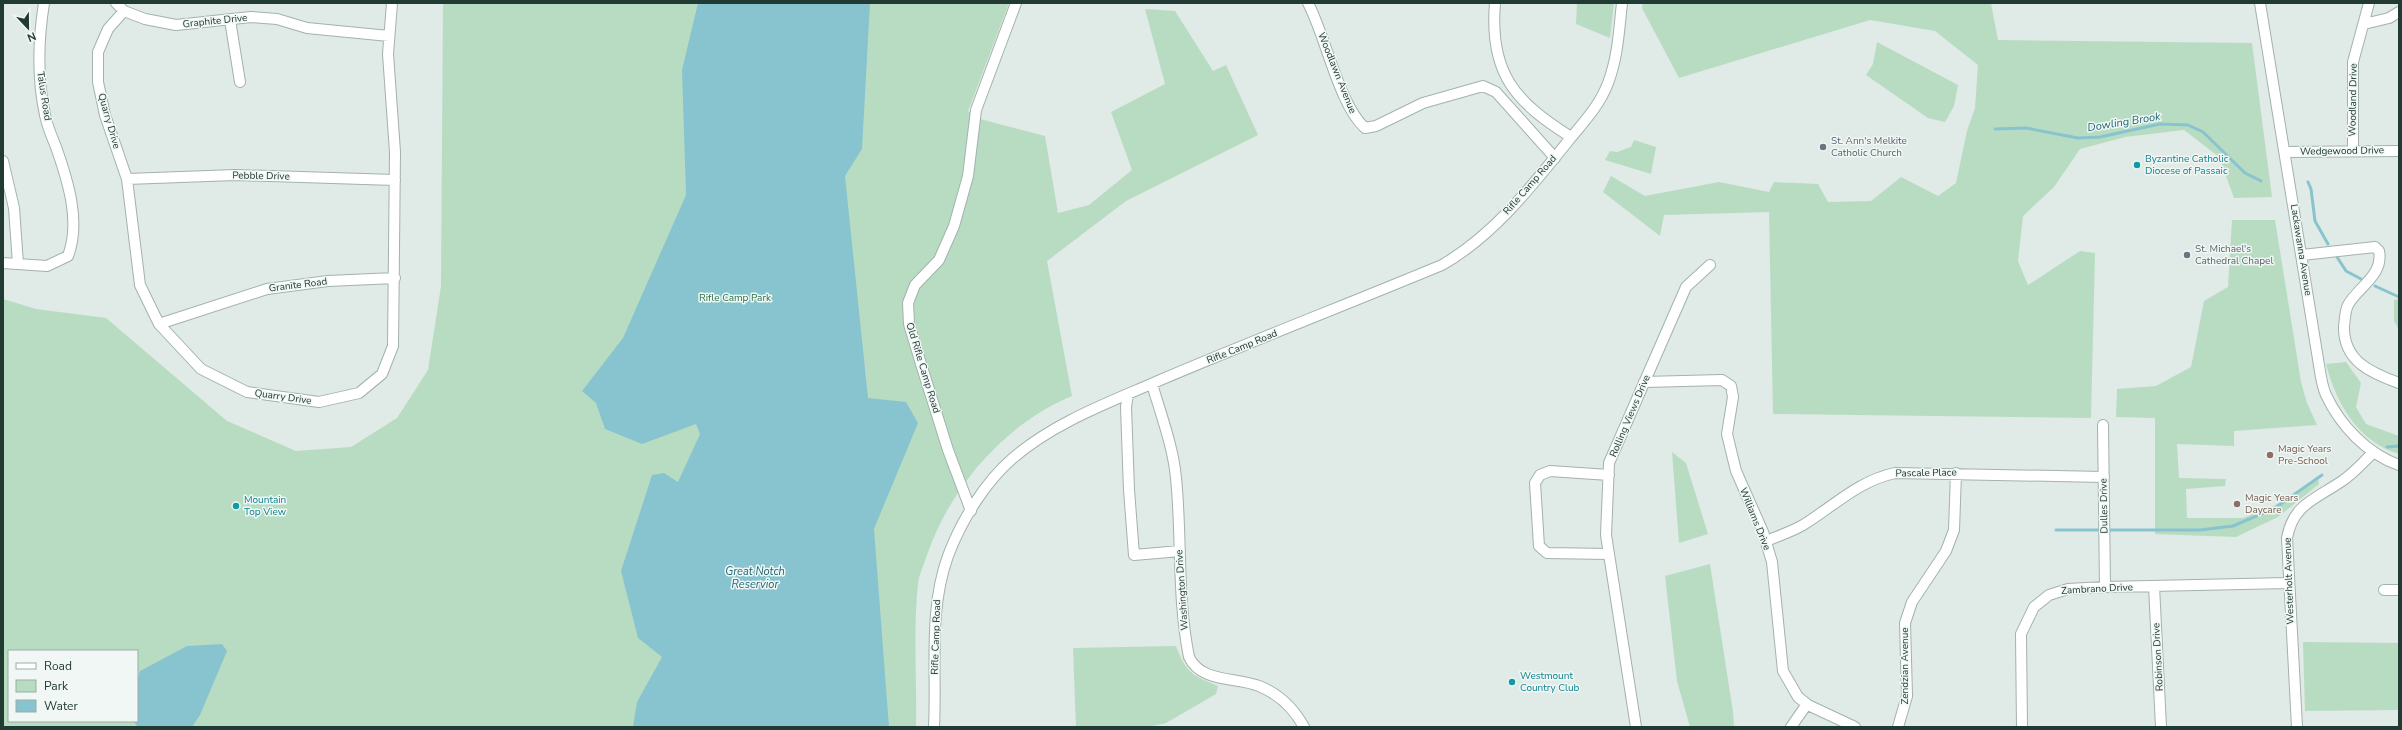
<svg xmlns="http://www.w3.org/2000/svg" width="2402" height="730" font-family="'Nunito Sans',sans-serif">
	<rect width="100%" height="100%" fill="#e0eae6"/>
	<path fill="#b8dcc2" fill-rule="evenodd" d="M443 3H1009L968 111 980 119 1045 136 1058 213 1089 205 1132 170 1111 112 1165 84 1145 9 1175 11 1213 71 1226 65 1258 135 1126 201 1047 261 1072 396C1004 424 950 488 927 555 924 564 919 575 918 584 913 630 917 680 916 727H3V299L36 309 106 318 227 421 296 451 351 447 397 418 428 370 441 286ZM9 651H137V721H9Z
		M1577 3H1614L1610 38 1576 24Z
		M1643 3H1991L1998 40 2252 43 2272 197 2234 198 2219 157 2184 130 2125 137 2080 149 2054 187 2023 216 2018 261 2028 285 2080 251 2095 253 2091 418 1773 414 1769 212 1664 215 1660 236 1603 192 1611 176 1645 196 1719 182 1769 192 1774 182 1818 184 1828 202 1871 201 1901 177 1938 196 1956 183 1967 131 1975 108 1978 65 1935 31 1870 20 1679 78 1642 8Z
		M1877 42 1958 85 1954 106 1945 122 1928 118 1866 75 1873 64Z
		M1634 140 1656 147 1651 174 1605 160 1610 151 1617 152 1631 147Z
		M2232 220H2275L2301 382 2307 403 2317 425 2234 431V446L2177 444 2179 478 2226 479 2225 486 2186 489 2187 518H2243L2274 506 2318 477 2319 484 2278 517 2236 537 2155 534V418L2116 417 2117 389 2156 386 2191 367 2204 301 2228 287Z
		M2399 299V330L2394 321V300Z
		M2346 362 2361 383 2356 407 2366 424 2399 436V454C2358 442 2336 403 2326 364Z
		M1672 452 1686 463 1708 534 1679 543Z
		M1710 564 1733 712 1734 727H1690L1677 681 1665 576Z
		M2303 642 2399 643V710L2305 711Z
		M1176 646C1186 673 1192 675 1218 686L1216 694 1166 723 1148 727H1076L1073 648Z"/>
	<path fill="#88c4cf" d="M698 3H870L862 149 845 176 868 398 906 402 918 423 874 529 889 727H633L637 702 662 657 638 638 621 571 652 475 664 473 678 482 700 434 696 424 642 444 605 429 596 403 582 391 623 338 686 195 682 70Z
		M222 644 227 651 200 715 192 727H137L134 721H137V681L140 671 187 646Z"/>
	<g fill="none" stroke-linecap="round" stroke-linejoin="round">
		<path stroke="#88c4cf" stroke-width="3" d="M1995 129 2026 128 2078 138 2100 137 2160 124 2188 125 2203 132 2245 173 2261 181
			M2308 182 2311 189 2315 221 2328 244
			M2337 257 2346 271 2361 279
			M2375 286 2399 297
			M2387 447 2399 446
			M2056 530H2200L2233 526 2275 508 2322 475"/>
		<defs>
			<path id="minor" d="M116 3 124 11 145 19 176 25 251 17 277 19 307 28 389 36
				M1308 3C1326 37 1339 105 1365 128L1376 126 1423 103 1483 86 1496 92 1555 158
				M1495 3C1489 73 1515 102 1571 137
				M2260 3 2318 359C2320 370 2321 384 2326 395 2340 425 2367 454 2399 465
				M124 11 108 29 98 52V82L105 115 127 179 140 285 159 324 201 369 247 392 319 402 359 393 382 374 393 346 395 152 388 54 392 3
				M230 20 240 82
				M2364 24 2389 18 2399 12
				M2353 150V62L2369 3
				M2285 152 2399 151
				M3 161 14 208 18 264
				M127 179 235 175 395 180
				M2302 255 2375 247 2379 251C2384 275 2358 287 2348 305 2345 311 2345 319 2344 326 2343 361 2371 373 2399 383
				M3 263 47 266 68 256C81 222 68 181 56 147 52 137 47 126 45 115 37 78 38 41 44 3
				M159 324 267 289 328 281 395 278
				M1644 382 1722 380 1731 386 1733 397 1727 434 1736 471 1763 532 1772 562 1783 671 1798 697 1808 705 1855 727
				M1152 384C1161 415 1173 446 1176 478 1182 537 1177 598 1189 657 1201 683 1237 677 1259 686 1279 694 1294 709 1304 727
				M1128 395 1126 407 1129 490 1134 555 1180 551
				M2103 425 2105 587
				M971 511 948 450 921 364 909 324 908 303 915 285 939 260 954 226 968 176 976 110 1016 3
				M1766 541C1778 536 1791 532 1803 525 1834 506 1858 481 1895 473L2104 477
				M1609 554 1547 553 1539 546 1535 483 1540 475 1550 471 1609 475
				M2154 586 2161 727
				M2384 590H2399
				M934 727C937 670 928 611 948 556 961 521 985 482 1013 458 1055 422 1108 403 1158 381 1252 341 1348 304 1442 265 1493 236 1532 186 1569 140 1583 123 1600 105 1608 83 1618 57 1619 30 1622 3
				M1636 727 1606 535 1609 463 1686 287 1710 265
				M1791 727 1807 704
				M1898 727 1907 696 1905 623 1912 602 1946 551 1954 530 1956 473
				M2022 727 2021 634 2034 607 2049 595 2068 589 2105 587 2289 583
				M2297 727 2287 538C2293 504 2316 499 2342 481 2354 473 2363 462 2374 452"/>
		</defs>
		<use href="#minor" stroke="#a3b2ad" stroke-width="12"/>
		<use href="#minor" stroke="#fff" stroke-width="10"/>
	</g>
	<g fill="#6b7280" stroke="#f0f7f4" stroke-width="1.5">
		<circle cx="1823" cy="147" r="4"/>
		<circle cx="2187" cy="255" r="4"/>
	</g>
	<g fill="#0f9aa8" stroke="#f0f7f4" stroke-width="1.5">
		<circle cx="2137" cy="165" r="4"/>
		<circle cx="236" cy="506" r="4"/>
		<circle cx="1512" cy="682" r="4"/>
	</g>
	<g fill="#8d6e63" stroke="#f0f7f4" stroke-width="1.5">
		<circle cx="2270" cy="455" r="4"/>
		<circle cx="2237" cy="504" r="4"/>
	</g>
	<g text-anchor="middle" dominant-baseline="central" stroke-width="3" stroke-linejoin="round" paint-order="stroke">
		<g font-size="10" fill="#213a34" stroke="#f0f7f4">
			<text transform="translate(215 21) rotate(-6)">Graphite Drive</text>
			<text transform="translate(1337 73) rotate(68)">Woodlawn Avenue</text>
			<text transform="translate(44 96) rotate(81)">Talus Road</text>
			<text transform="translate(2353 100) rotate(-89)">Woodland Drive</text>
			<text transform="translate(109 121) rotate(74)">Quarry Drive</text>
			<text transform="translate(2342 151) rotate(-1)">Wedgewood Drive</text>
			<text transform="translate(261 176) rotate(1)">Pebble Drive</text>
			<text transform="translate(1530 185) rotate(-49)">Rifle Camp Road</text>
			<text transform="translate(2301 250) rotate(81)">Lackawanna Avenue</text>
			<text transform="translate(298 285) rotate(-7)">Granite Road</text>
			<text transform="translate(1242 347) rotate(-22)">Rifle Camp Road</text>
			<text transform="translate(923 368) rotate(73)">Old Rifle Camp Road</text>
			<text transform="translate(283 397) rotate(8)">Quarry Drive</text>
			<text transform="translate(1630 416) rotate(-67)">Rolling Views Drive</text>
			<text transform="translate(1926 473) rotate(-1)">Pascale Place</text>
			<text transform="translate(2104 506) rotate(-91)">Dulles Drive</text>
			<text transform="translate(1755 519) rotate(68)">Williams Drive</text>
			<text transform="translate(2289 581) rotate(-92)">Westerholt Avenue</text>
			<text transform="translate(2097 589) rotate(-3)">Zambrano Drive</text>
			<text transform="translate(1182 590) rotate(-94)">Washington Drive</text>
			<text transform="translate(936 637) rotate(-88)">Rifle Camp Road</text>
			<text transform="translate(2158 657) rotate(-93)">Robinson Drive</text>
			<text transform="translate(1905 666) rotate(-90)">Zendzian Avenue</text>
		</g>
		<g font-size="10" fill="#5b616d" stroke="#f0f7f4" text-anchor="start">
			<text x="1831" y="141">St. Ann's Melkite<tspan x="1831" dy="12">Catholic Church</tspan></text>
			<text x="2195" y="249">St. Michael's<tspan x="2195" dy="12">Cathedral Chapel</tspan></text>
		</g>
		<g font-size="10" fill="#0d838f" stroke="#f0f7f4" text-anchor="start">
			<text x="2145" y="159">Byzantine Catholic<tspan x="2145" dy="12">Diocese of Passaic</tspan></text>
			<text x="244" y="500">Mountain<tspan x="244" dy="12">Top View</tspan></text>
			<text x="1520" y="676">Westmount<tspan x="1520" dy="12">Country Club</tspan></text>
		</g>
		<g font-size="10" fill="#2c7147" stroke="#f0f7f4">
			<text x="735" y="298">Rifle Camp Park</text>
		</g>
		<g font-size="10" fill="#785e54" stroke="#f0f7f4" text-anchor="start">
			<text x="2278" y="449">Magic Years<tspan x="2278" dy="12">Pre-School</tspan></text>
			<text x="2245" y="498">Magic Years<tspan x="2245" dy="12">Daycare</tspan></text>
		</g>
		<g font-size="11" font-style="italic" fill="#1c6575" stroke="#f0f7f4">
			<text transform="translate(2124 122) rotate(-9)">Dowling Brook</text>
			<text x="755" y="571">Great Notch<tspan x="755" dy="13">Reservior</tspan></text>
		</g>
	</g>
	<rect width="2402" height="730" fill="none" stroke="#213a34" stroke-width="8"/>
	<rect x="8" y="650" width="130" height="72" fill="#f0f7f4" stroke="#9daba7"/>
	<rect x="16" y="663" width="20" height="6" fill="#ffffff" stroke="#9daba7"/>
	<text x="44" y="670" font-size="12" fill="#213a34">Road</text>
	<rect x="16" y="680" width="20" height="12" fill="#b8dcc2" stroke="#9daba7"/>
	<text x="44" y="690" font-size="12" fill="#213a34">Park</text>
	<rect x="16" y="700" width="20" height="12" fill="#88c4cf" stroke="#9daba7"/>
	<text x="44" y="710" font-size="12" fill="#213a34">Water</text>
	<g transform="translate(28 28) rotate(158)" stroke="#f0f7f4" stroke-width="3" paint-order="stroke">
	<path d="M0-3L7 15L0 10L-7 15Z" fill="#213a34"/>
	<text y="-6" font-size="11" font-weight="bold" text-anchor="middle" fill="#213a34">N</text>
	</g>
</svg>
